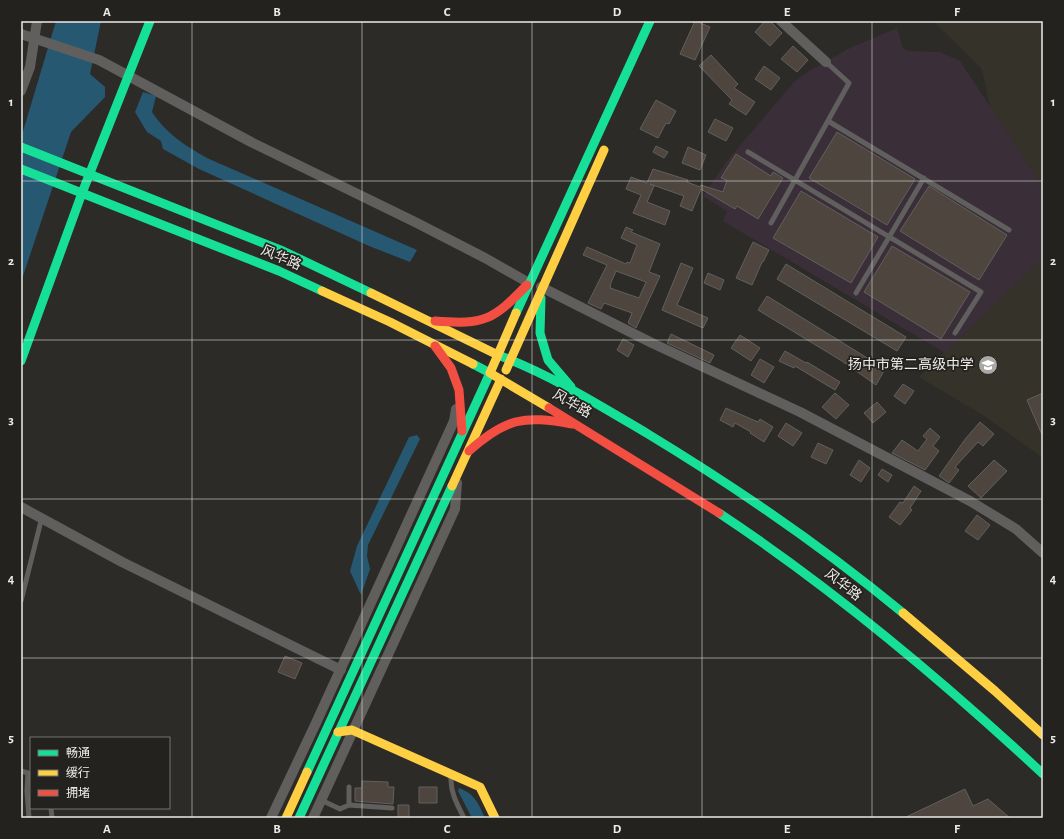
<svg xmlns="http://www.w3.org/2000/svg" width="1064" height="839" font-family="'Alegreya Sans','Noto Sans SC',sans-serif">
	<rect width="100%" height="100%" fill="#2c2b28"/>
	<path fill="#353229" d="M933 21H1043V187L990 107 982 69Z
		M1043 256V458L983 415 919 377Z"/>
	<path fill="#3a2e39" d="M897 28 903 48 908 51 940 52 960 61 1043 187V257L945 353 723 221 727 211 703 196 726 162 794 82 809 71 850 48Z"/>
	<path fill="#265872" d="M56 21H101L90 74 105 87V97L71 132 21 282V138Z
		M143 92 156 96 152 112C166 134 186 146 207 158L417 250 410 262 369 246 199 169 163 149 161 141 147 132 135 112Z
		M417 435 420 439 368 545 367 556 370 569 361 595 350 571 357 546 409 437Z
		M459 788C475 794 478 803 485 818H472L458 791Z"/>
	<path fill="#4d453e" stroke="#61605d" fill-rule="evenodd" d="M695 21 710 27 695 60 680 54Z
		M765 21H770L782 33 770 46 755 32Z
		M793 46 808 60 797 72 781 59Z
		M711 55 738 84 734 88 755 102 746 115 729 104 732 100 699 66Z
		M764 66 780 78 771 90 755 79Z
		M656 100 676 111 669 124 666 123 658 138 640 129Z
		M715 119 733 128 726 141 708 132Z
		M837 132 915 179 887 225 809 178Z
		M656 146 668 152 664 158 653 152Z
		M688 147 706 155 700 170 682 163Z
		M736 154 771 176 773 172 783 178 758 219 737 206 735 209 701 189 692 211 680 206 684 196 650 184 654 186 647 202 670 211 665 225 633 213 641 195 626 189 631 177 647 183 653 169 688 180 687 182 700 187 701 185 723 192 727 180 721 178Z
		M929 186 1007 235 979 280 900 231Z
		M801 191 878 237 851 283 773 238Z
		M626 227 633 230 631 232 660 244 649 272 660 276 636 328 628 323 632 313 604 303 601 309 588 303 607 265 583 255 587 247 626 264 627 262 630 263 637 245 621 238ZM616 271 646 282 639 298 610 288 611 286 610 285Z
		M753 242 769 250 763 262H762L752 285 736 278Z
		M892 246 970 292 941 339 864 292Z
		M681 263 693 268 677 305 708 318 703 328 662 310Z
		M786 264 906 337 897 351 777 279Z
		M708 273 724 280 720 290 704 283Z
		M767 296 885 369 876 385 842 361 758 310Z
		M671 334 714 355 710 363 667 343Z
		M740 335 760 348 751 361 731 348Z
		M623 339 634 345 628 357 617 350Z
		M785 351 806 363 807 362 840 382 835 390 795 366 794 368 779 361Z
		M760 359 774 367 764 383 751 375Z
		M903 384 914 391 905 404 894 396Z
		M835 393 849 405 836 419 822 407Z
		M1043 393V437L1027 400Z
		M877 402 886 412 873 423 864 413Z
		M726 408 758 422 760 419 773 427 764 442 750 433 751 432 735 423 733 427 720 420Z
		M980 422 994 434 983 446 978 442 955 467 959 470 949 483 939 476 966 438Z
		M786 423 802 433 793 446 778 436Z
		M930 428 940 437 933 446 939 451 925 470 892 453 902 440 918 451 927 439 923 436Z
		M818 443 833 450 826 464 811 457Z
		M859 460 870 468 861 482 850 475Z
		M994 460 1007 471 981 498 968 486Z
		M882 469 892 475 888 482 878 475Z
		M914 486 921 491 910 508 912 510 900 525 889 517 900 502 903 503Z
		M977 515 990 525 978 540 965 531Z
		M285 656 302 663 295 679 278 672Z
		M362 781 388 782V787H394L393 804 355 801V788H362Z
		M419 787H437V803H419Z
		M965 789 973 806 988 799 1010 818H904Z
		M398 805H409V818H398Z"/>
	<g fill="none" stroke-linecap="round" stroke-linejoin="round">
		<path stroke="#605f5e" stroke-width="5" d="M828 121 1009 230
			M748 152 981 292 955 333
			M771 223 849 83 826 62
			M856 293 924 178
			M21 601 42 517
			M21 771 28 773 27 791 29 818
			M451 776C450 792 457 804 464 818
			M321 800 340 809 349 805 392 808
			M349 805V787
			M51 808 52 818"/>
		<path stroke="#605f5e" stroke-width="10" d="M781 21 826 62
			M21 34 99 60 251 142 415 222 485 258 529 283
			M21 91 30 67 37 21
			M541 287 652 343 800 412 970 501 1016 529 1043 553
			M21 507 122 562 341 670
			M271 818 316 723 454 421 456 409
			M313 818 455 509 457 483"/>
		<path stroke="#16e098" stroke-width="9" d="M21 147 283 251 371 293
			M21 169 279 271 322 291
			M541 298 540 333 548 360 571 387
			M516 313 650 21
			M498 355C551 375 599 405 648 434 737 488 823 547 903 613
			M21 361 82 193 150 21
			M719 513C835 590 941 679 1043 774
			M307 772 490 373 473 364
			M299 818 452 486"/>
		<path stroke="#ffcf43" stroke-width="9" d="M322 291 390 322 473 364
			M371 293 498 355
			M516 313 490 373 549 408
			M506 370 604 150
			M452 486 501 379
			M903 613 995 691 1043 735
			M338 732 352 730 480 787 495 818
			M286 818 307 772"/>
		<path stroke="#f24e42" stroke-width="9" d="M435 321C485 325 493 320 527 285
			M435 346 451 368 459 390 462 431
			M549 408 719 513
			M469 451C506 418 524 415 572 424"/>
	</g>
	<path fill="none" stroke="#ecebe8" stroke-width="1" stroke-opacity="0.55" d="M192 21V818M362 21V818M532 21V818M702 21V818M872 21V818M21 181H1043M21 340H1043M21 499H1043M21 658H1043"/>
	<defs>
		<symbol id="school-disc" viewBox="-11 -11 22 22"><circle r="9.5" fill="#a9a8a5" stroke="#23221e"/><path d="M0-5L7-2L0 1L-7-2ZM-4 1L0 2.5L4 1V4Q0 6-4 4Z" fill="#fff"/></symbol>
	</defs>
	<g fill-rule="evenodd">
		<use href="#school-disc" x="977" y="354" width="22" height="22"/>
	</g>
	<g text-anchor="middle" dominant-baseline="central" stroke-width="3.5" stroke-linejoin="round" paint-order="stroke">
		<g font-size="14" fill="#ecebe8" stroke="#23221e">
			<text transform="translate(281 258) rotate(23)">风华路</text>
			<text transform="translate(572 404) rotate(30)">风华路</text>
			<text transform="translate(843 585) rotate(38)">风华路</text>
		</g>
		<g font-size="14" fill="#ecebe8" stroke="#23221e" text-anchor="end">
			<text x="974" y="365">扬中市第二高级中学</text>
		</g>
	</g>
	<rect width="1064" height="839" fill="none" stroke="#23221e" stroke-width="44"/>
	<rect x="30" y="737" width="140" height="72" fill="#23221e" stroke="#73726f"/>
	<rect x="38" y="750" width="20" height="6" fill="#16e098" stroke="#73726f"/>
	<text x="66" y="757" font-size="12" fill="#ecebe8">畅通</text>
	<rect x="38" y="770" width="20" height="6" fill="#ffcf43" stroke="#73726f"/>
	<text x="66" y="777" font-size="12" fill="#ecebe8">缓行</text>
	<rect x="38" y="790" width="20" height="6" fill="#f24e42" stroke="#73726f"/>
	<text x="66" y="797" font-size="12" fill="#ecebe8">拥堵</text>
	<rect x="22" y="22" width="1020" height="795" fill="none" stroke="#ecebe8" stroke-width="1.5"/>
	<g font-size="13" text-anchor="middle" font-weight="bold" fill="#ecebe8">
		<text x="107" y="16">A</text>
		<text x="277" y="16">B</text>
		<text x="447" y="16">C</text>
		<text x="617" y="16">D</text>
		<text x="787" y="16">E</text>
		<text x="957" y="16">F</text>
		<text x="11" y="106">1</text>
		<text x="1053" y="106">1</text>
		<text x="11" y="265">2</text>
		<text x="1053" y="265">2</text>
		<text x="11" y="424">3</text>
		<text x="1053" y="424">3</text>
		<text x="11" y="583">4</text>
		<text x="1053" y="583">4</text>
		<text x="11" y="742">5</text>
		<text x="1053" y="742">5</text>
		<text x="107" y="833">A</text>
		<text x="277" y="833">B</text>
		<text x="447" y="833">C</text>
		<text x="617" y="833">D</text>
		<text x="787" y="833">E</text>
		<text x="957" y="833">F</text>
	</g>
</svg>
